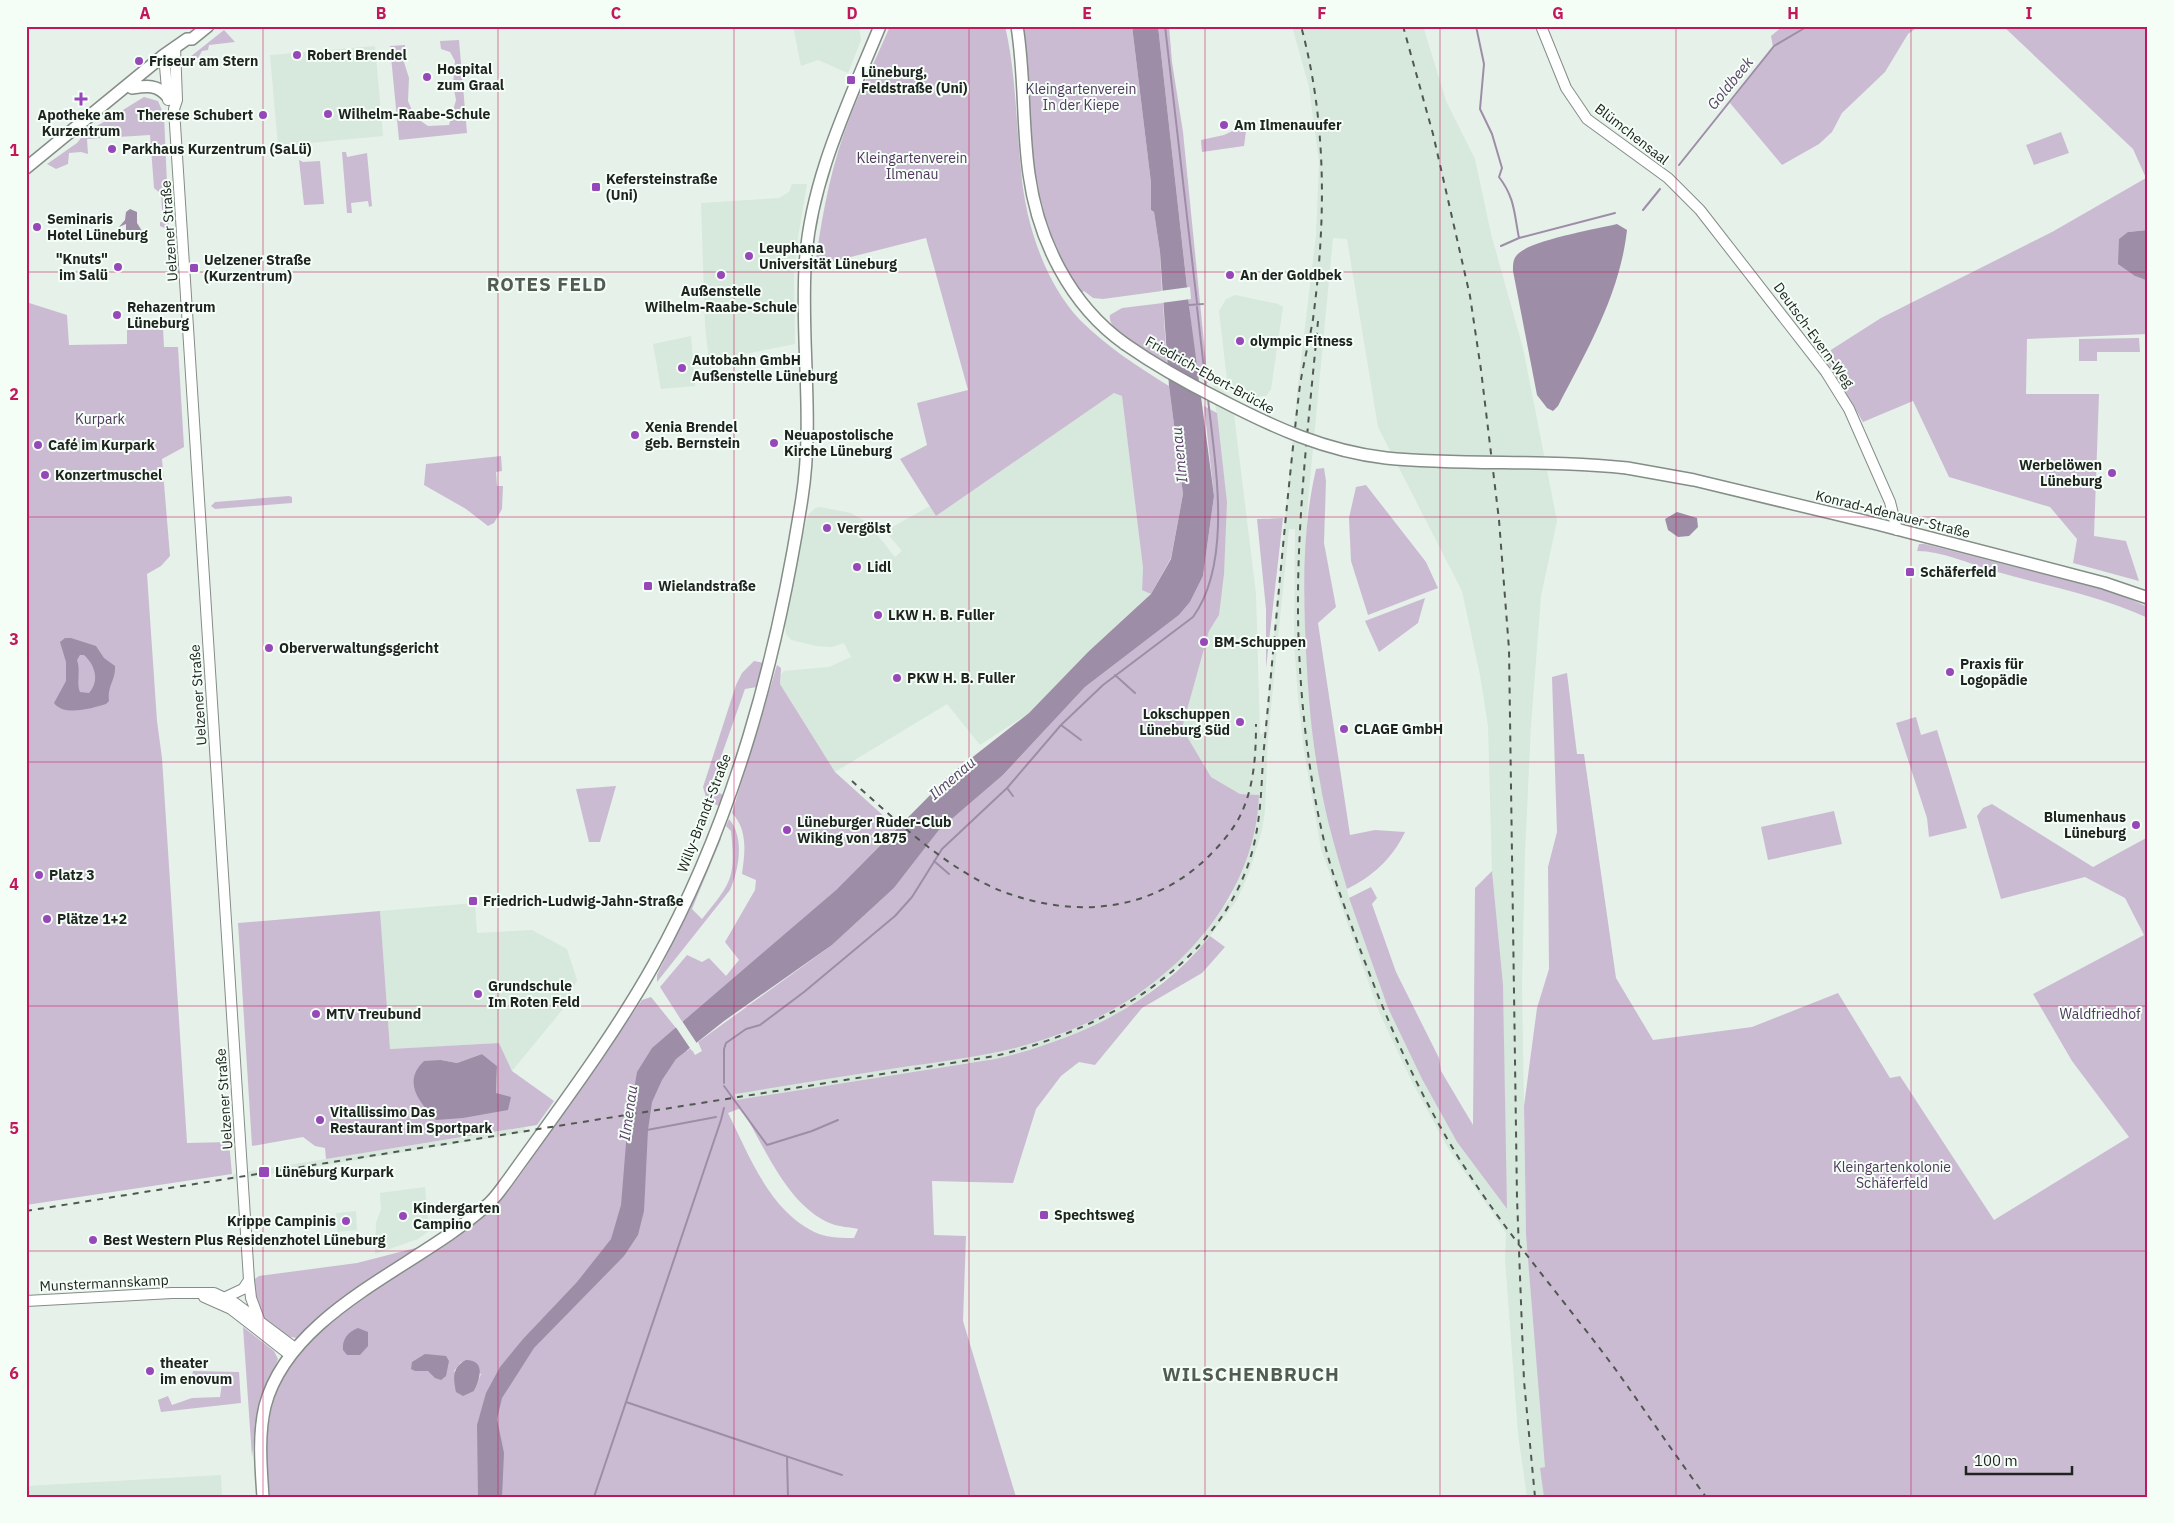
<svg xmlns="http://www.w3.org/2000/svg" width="2174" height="1523" font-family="'IBM Plex Sans',sans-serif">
	<rect width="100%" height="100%" fill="#e6f1ea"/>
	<path fill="#d7e8dc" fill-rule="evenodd" d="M793 26 859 27 861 40 848 73 818 60 801 66Z
		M1292 26H1423L1446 101 1475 159 1491 234 1523 348 1557 521 1541 596 1531 725 1525 853 1522 986 1526 1235 1549 1497H1527L1518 1434 1505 1259 1506 1233 1448 1148 1413 1084 1379 1012 1321 849 1304 751 1298 697 1294 643 1295 529H1289L1268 737 1265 811 1262 830 1249 873 1237 900 1204 944 1146 995 1115 1015 1058 1042 995 1059 736 1100 735 1093 994 1053 1056 1036 1112 1010 1143 990 1199 940 1231 897 1251 844 1259 795 1240 794 1211 777 1182 728 1209 631 1219 615 1227 502 1213 385H1216L1232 398 1256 594 1260 735 1265 731 1297 394 1316 235 1319 162 1309 87ZM1333 238 1347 239 1378 427 1462 591 1480 675 1488 726 1492 871 1503 984 1506 1208 1457 1142 1422 1079 1388 1008 1349 898 1320 782 1309 697 1304 599 1308 501Z
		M375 46 383 136 278 146 270 55Z
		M792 184H807L798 237 794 275 795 344 709 361 705 325 701 203 779 198 789 192Z
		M1235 295 1278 304 1283 307 1271 389 1266 396 1245 398 1228 388 1219 311 1226 299Z
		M691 336 695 386 661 389 653 344Z
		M1114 393 1122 396 1143 568 1142 589 1151 594 1088 652 1029 713 980 745 947 704 835 772 780 684 781 674 784 671 829 667 851 657 844 643 832 647 816 646 791 640 786 634 785 625 796 560 808 515 815 508 820 507 851 513 868 523 895 557 902 551 885 531 930 506 936 516Z
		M475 903 477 933 532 930 567 949 577 980 563 1009 512 1071 499 1043 390 1049 380 911Z
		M525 1127 526 1132 234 1180 233 1174Z
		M425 1187 429 1231 418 1239 375 1254 376 1223 381 1209 380 1193Z
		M356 1211 357 1230 337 1232 336 1213Z
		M221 1475 222 1497H26V1486Z"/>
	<path fill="#cbbbd2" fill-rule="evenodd" d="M890 26H1005C1016 73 1016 122 1021 170 1025 221 1044 282 1080 320 1106 346 1138 367 1169 386L1183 494 1171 558 1151 594 1142 590 1143 568 1122 396 1114 393 936 516 900 459 927 445 917 403 968 390 926 238 815 266C822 215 831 165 850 117 862 87 877 57 890 26Z
		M1022 26H1132L1151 183V210L1154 212 1160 252 1162 291 1103 299 1093 298 1084 291 1081 293C1025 213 1030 120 1022 26Z
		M1158 26H1169L1172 62 1183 132 1208 383 1197 376Z
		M1783 26H1919L1908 34 1885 72 1842 113 1832 132 1819 144 1782 165 1730 103 1773 47 1771 36Z
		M2003 26H2148V230L2128 232 2135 276 2148 281V334L2027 339 2026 394H2099L2094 536 2126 541 2139 581 2073 563 2077 539 2050 507 1949 477 1913 401 1863 422 1823 355 1881 318 2052 232 2146 178 2133 149Z
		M224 30 235 42 209 45 208 50 202 51 198 58H191L190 57Z
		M459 40 467 133 399 140 390 46 405 45 403 59 409 78 408 101 415 117 428 126 449 125 456 100 453 84 455 61 450 52 441 49 440 41Z
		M144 97 158 101 164 115 169 230 160 226V222H163L161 194 154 188 150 135 87 139 88 154 81 152 69 153 68 164 56 169 47 164 77 143 84 134Z
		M1247 124 1244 146 1202 152 1201 140 1224 135Z
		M2061 132 2069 153 2034 165 2026 145Z
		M342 152H346L347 157 367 153 372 206 369 207 368 201 351 203 352 213H347Z
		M299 160 303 162 320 161 324 204 304 205Z
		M26 302 67 315 69 345 127 344V329L163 327 164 347H178L184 447 162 459 170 556 161 566 147 574 157 721 162 758 187 1143 229 1142 232 1174 26 1205Z
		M1163 303 1167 365C1154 356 1105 331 1110 315L1122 308Z
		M2139 338 2140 352H2097V361H2079V339Z
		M1204 406 1217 413 1227 502 1224 574 1219 615 1209 631 1182 728 1211 777 1240 794 1259 795C1255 909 1158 1001 1054 1036 1008 1053 959 1059 910 1066 852 1075 794 1084 735 1094L736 1100 995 1059C1077 1040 1157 1003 1210 936L1225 947 1202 973 1142 1008 1095 1065 1079 1062 1061 1076 1036 1109 1013 1183 932 1181 934 1235 966 1236 963 1321 1016 1497H270C268 1472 264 1447 269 1421 286 1313 418 1278 489 1212 512 1191 529 1161 547 1137 579 1091 610 1046 642 1000L651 997 676 1028 674 1031 687 1051 691 1048 695 1055 702 1051 698 1042 832 945 894 888 939 830 1003 775 1085 687 1179 615 1190 602 1203 576 1214 496ZM741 1108C764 1145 787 1207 832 1224 840 1227 849 1227 858 1229L854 1238C843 1238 830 1238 819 1234 770 1213 750 1157 728 1113ZM461 1362 481 1374 474 1391 454 1371Z
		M501 456 502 471 496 472 497 486H503L502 509 494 523 488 526 466 509 424 485 426 464Z
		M1324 468 1326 481 1324 543 1336 607 1318 623 1350 835 1375 830 1405 832C1392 859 1373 876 1347 889 1337 854 1326 819 1320 782 1310 731 1307 679 1305 627 1303 574 1304 521 1316 469Z
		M1366 485 1426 562 1438 588 1368 615 1351 561 1349 518 1356 487Z
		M289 496 292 497V503L215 509 211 506 215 502Z
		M1283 518 1266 668V609L1257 519Z
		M1919 544H1925L2113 592 2148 607V618C2099 595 2046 586 1994 571 1969 564 1943 551 1917 551Z
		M1425 598 1418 623 1379 652 1365 621Z
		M754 661 764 663 757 687 745 689 710 788 723 795 719 806 707 801 703 787 736 685 742 673Z
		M777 665 781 668 780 684 835 772 897 828 836 890 683 1023 660 987 687 955 702 962 709 958 726 976 739 960 725 942 755 890 756 880 742 874C745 852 748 830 732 813Z
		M1567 673 1577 754H1584L1616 978 1653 1040 1752 1027 1838 993 1890 1078 1900 1076 1994 1220 2129 1137 2072 1061 2033 994 2144 935 2125 898 2085 877 2001 899 1977 816 1983 808 1992 804 2093 867 2148 837V1497H1544L1540 1468 1545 1467 1526 1235 1524 1106 1537 1008 1549 969 1548 867 1557 832 1552 677Z
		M1916 717 1921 735 1937 730 1967 828 1929 837 1927 818 1896 723Z
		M616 786 600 842H589L576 789Z
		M1834 811 1842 844 1768 860 1761 827Z
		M729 819C745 838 739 869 730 890L657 982V975L690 908 719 836 721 839 692 909 702 919C731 883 736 879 731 831L726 826Z
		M1492 871 1503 984 1507 1209 1457 1142 1422 1079 1388 1008 1349 898 1371 887 1377 898 1372 904 1396 972 1439 1058 1441 1071 1473 1125 1475 888Z
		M380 911 390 1049 499 1043 512 1071 554 1101 537 1125 326 1159 325 1148 315 1146 303 1137 252 1146 238 923ZM482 1054 497 1066 496 1094 441 1060 457 1063Z
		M423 1246 330 1308 297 1338 284 1336 261 1318 252 1281 259 1276 357 1263Z
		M243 1327 274 1351 278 1359 257 1417 252 1457Z
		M193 1371 239 1372 241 1403 161 1412 158 1400 168 1396 172 1405 192 1398 220 1397 222 1383 191 1381Z"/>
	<path fill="#9e8da6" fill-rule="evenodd" d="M1132 26H1158L1189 305 1214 496 1203 576 1190 602 1179 615 1085 687 1003 775 939 830 894 888 832 945 724 1021 676 1059 662 1080 652 1102 648 1130 644 1211 638 1235 624 1256 534 1348 502 1398 497 1419 504 1453 502 1497H478L477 1425 486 1393 500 1367 523 1339 577 1282 611 1239 621 1205 627 1131 637 1072 652 1048 836 890 951 774 1029 713 1088 652 1151 594 1171 559 1183 494 1169 386 1160 252 1154 212 1151 210V183Z
		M130 209 137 212V223L142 231 137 239 132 238 126 232V224L119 227 125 220 126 212Z
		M1617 224 1627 230C1620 294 1587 350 1558 406L1553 411 1547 408 1537 395 1513 271C1513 263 1513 258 1519 253 1533 240 1596 229 1617 224Z
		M2148 230V281L2135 276 2118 264 2119 239 2128 232Z
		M1677 512 1697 518 1698 527 1689 536 1678 537 1668 530 1665 519Z
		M71 638 96 646 104 658 115 666C116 680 107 685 109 701L106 704C93 708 64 717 54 703L66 681V662L60 642 65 638ZM80 655H84C95 665 100 680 89 693L80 692C76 683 81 671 77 660Z
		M482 1054 497 1066 496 1093 511 1097 508 1110 463 1118 436 1120C419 1102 402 1082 424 1061L441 1060 457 1063Z
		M358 1328 368 1332V1346L360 1355H347L343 1350C342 1339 348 1332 358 1328Z
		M425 1354 446 1356 449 1361 446 1376 441 1380 435 1378 428 1371H415L411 1369 412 1362Z
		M466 1360C486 1360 480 1379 474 1391L463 1396 456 1392C453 1378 452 1367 466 1360Z"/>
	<path fill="#e6f1ea" d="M1190 287 1191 299 1161 303 1160 291Z
		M682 1021 698 1045 692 1051 675 1026Z"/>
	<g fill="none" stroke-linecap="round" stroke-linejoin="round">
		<path stroke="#9e8da6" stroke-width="2" d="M1165 26 1197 303
			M1476 26 1484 64 1480 109 1492 134 1502 168 1499 177C1515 198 1514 213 1519 238
			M1679 165 1774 46 1808 26
			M1643 210 1660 189
			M1501 246 1519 238 1615 213
			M1189 305 1203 304
			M1197 307 1206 387
			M1115 675 1135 693
			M1061 725 1081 740
			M1007 788 1013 796
			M934 861 949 874
			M724 1083V1049L726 1043 746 1029 760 1025 804 992 895 916 912 897 942 849 1007 788 1061 725 1103 685 1193 617C1233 562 1215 463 1208 399
			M724 1086 767 1145 812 1131 838 1120
			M647 1130 716 1117
			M626 1402 842 1475
			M787 1457 788 1497
			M594 1497 721 1120 724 1108"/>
		<defs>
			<path id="tertiary" d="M1541 26 1566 88 1587 119 1668 178 1700 210 1826 372 1849 409 1890 502 1897 530
				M175 47 177 100 174 109 249 1280 251 1298 260 1322
				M164 55 168 100
				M204 1297 231 1309 290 1355
				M226 1297 243 1289 249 1280
				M26 1301 172 1293H214L235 1303 295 1348"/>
			<path id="secondary" d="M1017 26C1025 75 1022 125 1029 174 1038 240 1070 305 1125 344
				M132 88C146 86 157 84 167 96
				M26 168 164 55 187 39H192L208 26
				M1627 468 1694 480 1877 524 2104 583 2148 598
				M263 1497C261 1467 258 1436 265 1406 290 1311 418 1267 486 1206 495 1199 501 1189 508 1180 558 1110 612 1039 654 964 734 820 777 659 802 498 814 421 801 345 805 268 809 183 848 104 880 26"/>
		</defs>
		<use href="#tertiary" stroke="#848d87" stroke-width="12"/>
		<use href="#secondary" stroke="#848d87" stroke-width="14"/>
		<use href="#tertiary" stroke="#fff" stroke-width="10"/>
		<use href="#secondary" stroke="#fff" stroke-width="11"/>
		<path stroke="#515753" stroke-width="2" stroke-dasharray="6 6" stroke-linecap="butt" d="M1403 26 1433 134 1470 296 1481 370 1499 520 1509 649 1517 1198 1524 1381 1535 1497
			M1318 321C1308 430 1294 541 1299 650 1302 716 1310 785 1326 849 1334 880 1346 910 1357 941 1388 1024 1420 1099 1469 1174 1513 1242 1567 1304 1616 1370 1646 1412 1675 1455 1706 1497
			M852 781C894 819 950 872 1004 892 1077 919 1153 912 1210 855 1221 844 1233 830 1240 816 1254 788 1256 755 1256 724
			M26 1211 995 1056C1096 1032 1204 975 1245 873 1260 836 1261 797 1263 758 1275 636 1285 514 1299 393 1302 368 1309 343 1313 319 1326 221 1327 122 1301 26"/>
		<defs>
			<path id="secondary-bridge" d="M1125 344C1155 365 1187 383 1219 399 1273 427 1325 451 1386 458 1466 466 1547 459 1627 468"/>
		</defs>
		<use href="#secondary-bridge" stroke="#848d87" stroke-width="14" stroke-linecap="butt"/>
		<use href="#secondary-bridge" stroke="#fff" stroke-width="11"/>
	</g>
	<path fill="none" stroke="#c2185b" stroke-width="1" stroke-opacity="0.55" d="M263 26V1497M498 26V1497M734 26V1497M969 26V1497M1205 26V1497M1440 26V1497M1676 26V1497M1911 26V1497M26 272H2148M26 517H2148M26 762H2148M26 1006H2148M26 1251H2148"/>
	<g fill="#9748b8" stroke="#f4fef7" stroke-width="2">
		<circle cx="297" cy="55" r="5"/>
		<circle cx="139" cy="61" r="5"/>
		<circle cx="427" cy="77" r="5"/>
		<rect x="846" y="75" width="10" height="10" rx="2.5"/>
		<path d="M78.5 91.5h5v5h5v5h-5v5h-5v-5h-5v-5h5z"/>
		<circle cx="328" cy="114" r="5"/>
		<circle cx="263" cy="115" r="5"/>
		<circle cx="1224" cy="125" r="5"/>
		<circle cx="112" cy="149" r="5"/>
		<rect x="591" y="182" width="10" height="10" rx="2.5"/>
		<circle cx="37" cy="227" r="5"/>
		<circle cx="749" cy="256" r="5"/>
		<circle cx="118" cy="267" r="5"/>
		<rect x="189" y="263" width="10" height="10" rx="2.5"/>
		<circle cx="721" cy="275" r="5"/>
		<circle cx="1230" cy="275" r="5"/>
		<circle cx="117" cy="315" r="5"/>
		<circle cx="1240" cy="341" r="5"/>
		<circle cx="682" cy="368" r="5"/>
		<circle cx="635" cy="435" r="5"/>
		<circle cx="774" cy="443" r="5"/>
		<circle cx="38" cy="445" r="5"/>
		<circle cx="2112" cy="473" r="5"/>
		<circle cx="45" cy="475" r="5"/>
		<circle cx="827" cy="528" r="5"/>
		<circle cx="857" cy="567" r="5"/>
		<rect x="1905" y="567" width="10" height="10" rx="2.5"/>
		<rect x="643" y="581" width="10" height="10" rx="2.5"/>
		<circle cx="878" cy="615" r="5"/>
		<circle cx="1204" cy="642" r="5"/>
		<circle cx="269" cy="648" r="5"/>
		<circle cx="1950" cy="672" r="5"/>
		<circle cx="897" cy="678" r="5"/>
		<circle cx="1240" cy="722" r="5"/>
		<circle cx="1344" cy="729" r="5"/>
		<circle cx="2136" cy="825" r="5"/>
		<circle cx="787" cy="830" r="5"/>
		<circle cx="39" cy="875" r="5"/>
		<rect x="468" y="896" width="10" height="10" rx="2.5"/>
		<circle cx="47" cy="919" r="5"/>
		<circle cx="478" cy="994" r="5"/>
		<circle cx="316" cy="1014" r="5"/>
		<circle cx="320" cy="1120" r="5"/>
		<rect x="258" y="1166" width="12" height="12" rx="2.5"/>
		<rect x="1039" y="1210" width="10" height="10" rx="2.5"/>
		<circle cx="403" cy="1216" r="5"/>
		<circle cx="346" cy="1221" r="5"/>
		<circle cx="93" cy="1240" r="5"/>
		<circle cx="150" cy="1371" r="5"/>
	</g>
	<g text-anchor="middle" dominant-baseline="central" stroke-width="4" stroke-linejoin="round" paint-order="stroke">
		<g font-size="14" font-weight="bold" fill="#202421" stroke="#f4fef7" text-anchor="start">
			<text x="307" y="55">Robert Brendel</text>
			<text x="149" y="61">Friseur am Stern</text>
			<text x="437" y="69">Hospital<tspan x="437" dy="16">zum Graal</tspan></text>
			<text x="861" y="72">Lüneburg,<tspan x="861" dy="16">Feldstraße (Uni)</tspan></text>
			<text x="338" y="114">Wilhelm-Raabe-Schule</text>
			<text x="81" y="115" text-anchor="middle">Apotheke am<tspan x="81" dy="16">Kurzentrum</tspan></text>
			<text x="253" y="115" text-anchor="end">Therese Schubert</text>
			<text x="1234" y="125">Am Ilmenauufer</text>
			<text x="122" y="149">Parkhaus Kurzentrum (SaLü)</text>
			<text x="606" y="179">Kefersteinstraße<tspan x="606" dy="16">(Uni)</tspan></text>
			<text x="47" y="219">Seminaris<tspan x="47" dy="16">Hotel Lüneburg</tspan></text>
			<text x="759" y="248">Leuphana<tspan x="759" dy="16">Universität Lüneburg</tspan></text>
			<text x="108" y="259" text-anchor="end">"Knuts"<tspan x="108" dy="16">im Salü</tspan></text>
			<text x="204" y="260">Uelzener Straße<tspan x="204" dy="16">(Kurzentrum)</tspan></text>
			<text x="1240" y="275">An der Goldbek</text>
			<text x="721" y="291" text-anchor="middle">Außenstelle<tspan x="721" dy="16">Wilhelm-Raabe-Schule</tspan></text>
			<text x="127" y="307">Rehazentrum<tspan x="127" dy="16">Lüneburg</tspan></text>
			<text x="1250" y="341">olympic Fitness</text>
			<text x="692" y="360">Autobahn GmbH<tspan x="692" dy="16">Außenstelle Lüneburg</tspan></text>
			<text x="645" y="427">Xenia Brendel<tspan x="645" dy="16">geb. Bernstein</tspan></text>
			<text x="784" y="435">Neuapostolische<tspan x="784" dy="16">Kirche Lüneburg</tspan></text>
			<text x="48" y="445">Café im Kurpark</text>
			<text x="2102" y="465" text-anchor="end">Werbelöwen<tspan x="2102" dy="16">Lüneburg</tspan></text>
			<text x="55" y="475">Konzertmuschel</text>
			<text x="837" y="528">Vergölst</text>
			<text x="867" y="567">Lidl</text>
			<text x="1920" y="572">Schäferfeld</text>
			<text x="658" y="586">Wielandstraße</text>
			<text x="888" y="615">LKW H. B. Fuller</text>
			<text x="1214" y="642">BM-Schuppen</text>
			<text x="279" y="648">Oberverwaltungsgericht</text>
			<text x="1960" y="664">Praxis für<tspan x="1960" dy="16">Logopädie</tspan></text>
			<text x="907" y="678">PKW H. B. Fuller</text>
			<text x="1230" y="714" text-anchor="end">Lokschuppen<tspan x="1230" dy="16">Lüneburg Süd</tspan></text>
			<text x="1354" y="729">CLAGE GmbH</text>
			<text x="2126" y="817" text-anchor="end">Blumenhaus<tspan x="2126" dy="16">Lüneburg</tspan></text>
			<text x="797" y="822">Lüneburger Ruder-Club<tspan x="797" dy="16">Wiking von 1875</tspan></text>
			<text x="49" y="875">Platz 3</text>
			<text x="483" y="901">Friedrich-Ludwig-Jahn-Straße</text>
			<text x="57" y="919">Plätze 1+2</text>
			<text x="488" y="986">Grundschule<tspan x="488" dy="16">Im Roten Feld</tspan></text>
			<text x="326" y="1014">MTV Treubund</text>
			<text x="330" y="1112">Vitallissimo Das<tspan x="330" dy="16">Restaurant im Sportpark</tspan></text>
			<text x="275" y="1172">Lüneburg Kurpark</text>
			<text x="413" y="1208">Kindergarten<tspan x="413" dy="16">Campino</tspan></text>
			<text x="1054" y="1215">Spechtsweg</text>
			<text x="336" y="1221" text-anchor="end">Krippe Campinis</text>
			<text x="103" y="1240">Best Western Plus Residenzhotel Lüneburg</text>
			<text x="160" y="1363">theater<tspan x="160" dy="16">im enovum</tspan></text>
		</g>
		<g font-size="14" fill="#50355c" stroke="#f4fef7">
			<text x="1081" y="89">Kleingartenverein<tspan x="1081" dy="16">In der Kiepe</tspan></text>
			<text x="912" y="158">Kleingartenverein<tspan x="912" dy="16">Ilmenau</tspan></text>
			<text x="100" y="419">Kurpark</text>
			<text x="2100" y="1014">Waldfriedhof</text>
			<text x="1892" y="1167">Kleingartenkolonie<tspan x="1892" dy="16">Schäferfeld</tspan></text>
		</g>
		<g font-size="14" fill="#202421" stroke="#f4fef7">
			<text transform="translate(1632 134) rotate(38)">Blümchensaal</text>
			<text transform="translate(169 231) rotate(-94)">Uelzener Straße</text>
			<text transform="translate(1814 335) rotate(54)">Deutsch-Evern-Weg</text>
			<text transform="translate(1210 375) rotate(29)">Friedrich-Ebert-Brücke</text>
			<text transform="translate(1893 514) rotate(14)">Konrad-Adenauer-Straße</text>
			<text transform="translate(198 695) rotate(-94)">Uelzener Straße</text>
			<text transform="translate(704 813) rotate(-69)">Willy-Brandt-Straße</text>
			<text transform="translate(224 1099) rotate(-94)">Uelzener Straße</text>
			<text transform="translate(104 1283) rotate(-3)">Munstermannskamp</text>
		</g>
		<g font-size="15" font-style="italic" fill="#5c4168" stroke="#f4fef7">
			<text transform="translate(1730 83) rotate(-51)">Goldbeek</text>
			<text transform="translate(1179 455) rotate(-96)">Ilmenau</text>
			<text transform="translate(952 778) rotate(-41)">Ilmenau</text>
			<text transform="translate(628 1113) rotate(-82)">Ilmenau</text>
		</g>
		<g font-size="19" font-weight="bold" letter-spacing="1" fill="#525a54" stroke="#f4fef7">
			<text x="547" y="284">ROTES FELD</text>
			<text x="1251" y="1374">WILSCHENBRUCH</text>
		</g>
	</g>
	<rect width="2174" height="1523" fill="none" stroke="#f4fef7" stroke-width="55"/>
	<path d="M1966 1466v8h106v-8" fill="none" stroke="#202421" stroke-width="2.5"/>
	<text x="1974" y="1466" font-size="15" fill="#202421" stroke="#f4fef7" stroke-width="4" paint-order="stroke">100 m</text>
	<rect x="28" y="28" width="2118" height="1468" fill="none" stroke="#c2185b" stroke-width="2"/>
	<g font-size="16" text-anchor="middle" font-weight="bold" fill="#c2185b">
		<text x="145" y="19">A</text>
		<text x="381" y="19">B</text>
		<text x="616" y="19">C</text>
		<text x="852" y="19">D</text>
		<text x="1087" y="19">E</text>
		<text x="1322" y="19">F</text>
		<text x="1558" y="19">G</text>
		<text x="1793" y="19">H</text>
		<text x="2029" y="19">I</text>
		<text x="14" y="156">1</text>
		<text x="14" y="400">2</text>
		<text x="14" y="645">3</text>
		<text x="14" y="890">4</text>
		<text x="14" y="1134">5</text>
		<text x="14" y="1379">6</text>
	</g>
</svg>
